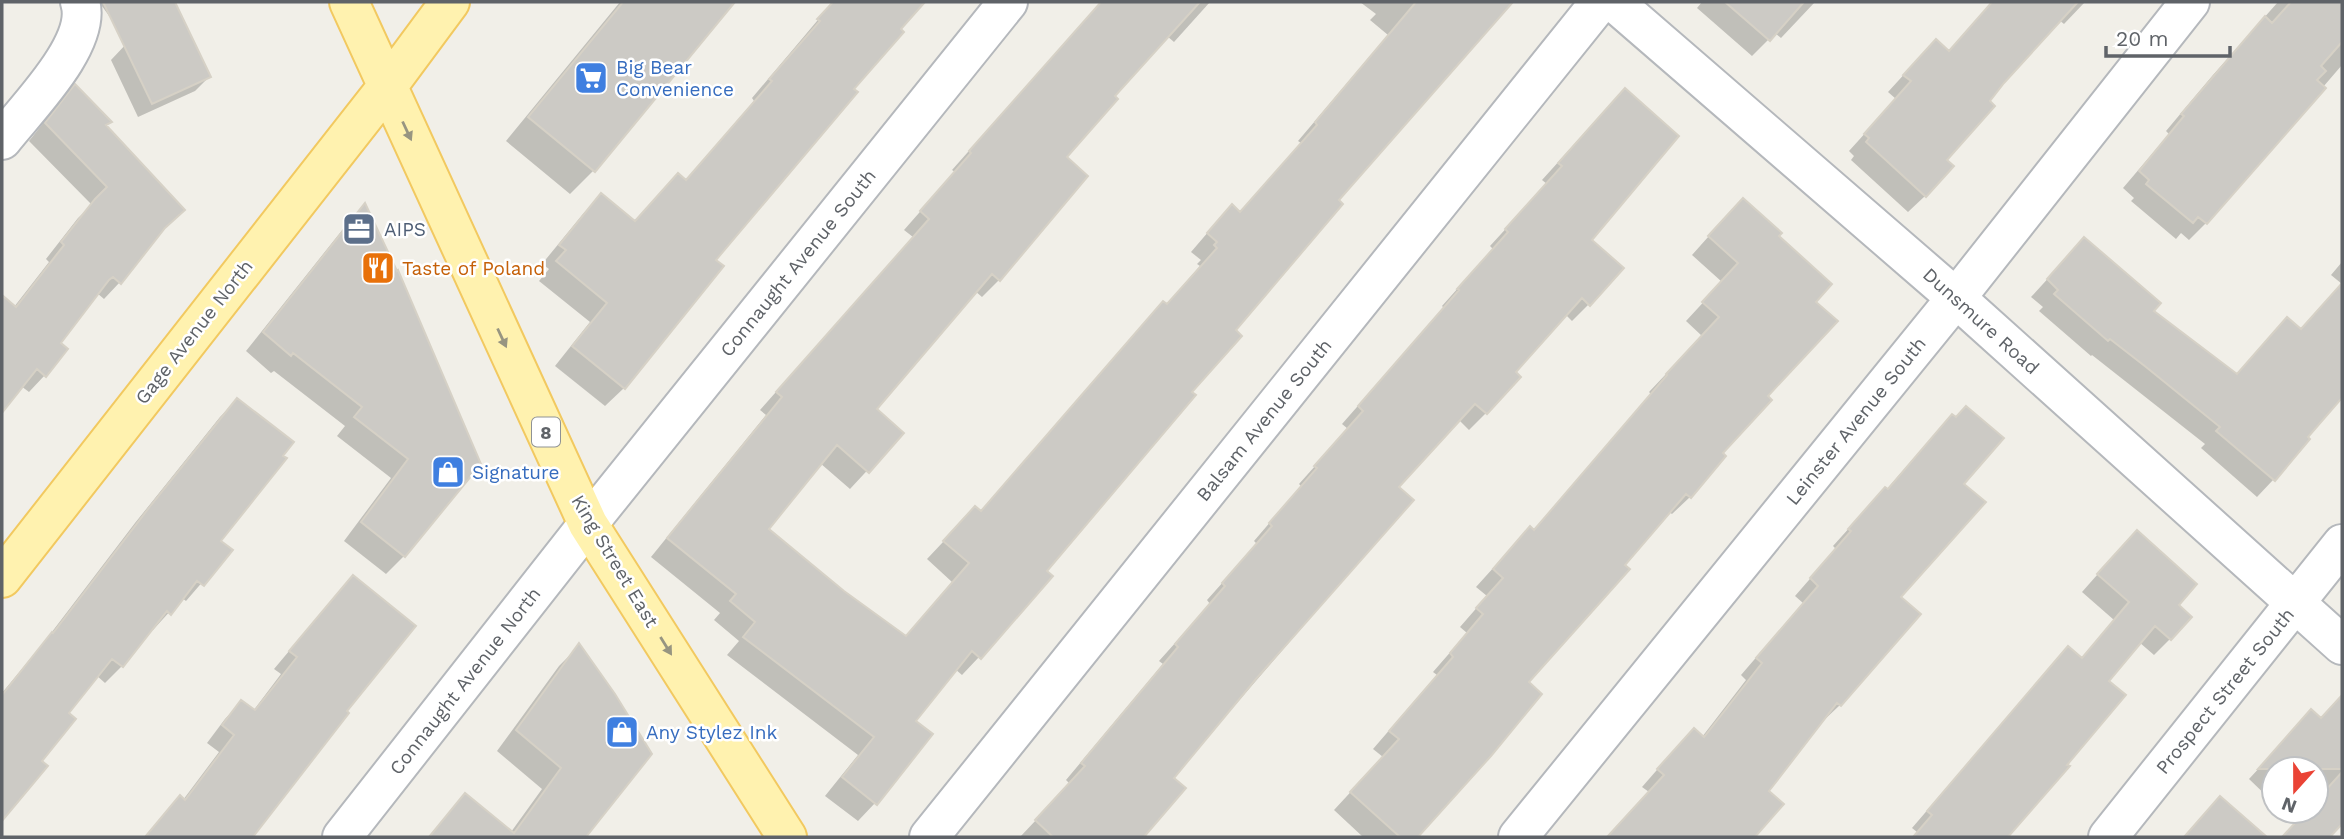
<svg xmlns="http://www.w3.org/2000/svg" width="2344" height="839" font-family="'Work Sans',sans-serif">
	<rect width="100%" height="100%" fill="#f1efe8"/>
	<path fill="#0003" d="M99 2H173L209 77 195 91 138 117 111 60 128 42Z
		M620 2H728L731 4 593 171 570 194 506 141Z
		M833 2H923L714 260 721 266 624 388 605 406 555 366 590 322 539 281 549 269 542 264 583 214 601 195 634 223 685 181 754 101 752 98Z
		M1101 2H1210L1174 42 1167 36 1113 96 1064 158 999 280 982 297 975 291 875 409 902 433 850 489 820 463 767 529 843 592 905 637 952 582 927 559 975 508 980 513 1146 321 1163 303 1166 305 1200 266 1197 264 1201 260 1191 252 1215 224 1239 214 1301 143 1298 141 1388 35 1370 20 1376 14 1360 2 1509 3 1336 201 1233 331 1190 392 1044 571 979 657 962 675 955 669 914 721 875 803 858 821 825 796 858 755 727 655 739 641 714 620 720 613 651 557 766 415 760 410 913 237 904 230 955 172 952 170Z
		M1702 2H1815L1781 38 1775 33 1752 56 1697 8Z
		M1992 2H2085L2064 24 2059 20 1988 101 1945 160 1925 196 1908 212 1851 160 1854 156 1849 151 1896 99 1888 92 1919 58 1948 52Z
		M2278 2H2342V65L2206 223 2189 240 2181 233 2176 239 2131 201 2134 198 2123 188 2169 134 2166 131 2213 75Z
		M75 87 110 122 105 127 160 231 120 282 104 299 97 293 58 343 45 375 29 392 21 386 2 410V300L3 299 14 307 49 262 46 259 78 218 92 205 29 141 59 103Z
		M1608 107 1589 240V304L1572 321 1565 314 1514 372 1519 377 1486 413 1469 430 1458 419 1397 487 1412 500 1172 778 1144 835 1146 837H1020L1070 784 1066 780 1163 664 1159 661 1210 604 1207 600 1257 544 1254 541 1301 486 1299 484 1348 429 1342 424 1444 308 1442 306 1493 249 1490 246 1547 184 1542 180Z
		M364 206 479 464 404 556 386 574 344 541 391 478 337 436 345 426 274 371 271 373 246 351 347 224Z
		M1725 218 1777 236 1814 302 1766 396 1720 453 1690 497 1672 514 1669 512 1526 682 1450 801 1416 837H1363L1334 810 1383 757 1373 749 1437 675 1433 672 1467 633 1460 627 1487 596 1476 587 1513 546 1533 531 1651 394 1649 392 1702 336 1686 321 1722 282 1692 255Z
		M2084 239 2152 311 2236 376 2300 331 2342 284 2331 275 2342 262V395L2306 437 2308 439 2273 480 2257 497 2201 448 2205 444 2092 355 2091 356 2039 311 2043 307 2031 297Z
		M237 400 219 541 230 550 186 601 182 598 153 630 151 629 122 666 105 683 96 675 66 713 39 761 46 767 2 819V693L45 641 135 523 220 417Z
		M1936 433 1962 484 1840 705 1823 721 1822 720 1766 792 1781 805 1753 837H1608L1649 792 1642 787 1677 747 1702 737 1746 680 1741 675 1803 603 1795 596 1836 549 1833 546 1869 506 1886 490Z
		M2120 549 2176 605 2170 639 2154 655 2139 642 2107 681 2065 765 2067 767 2006 837H1913L1917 832 1912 828 2052 665 2081 659 2114 620 2082 592Z
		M353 577 344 711 347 713 252 837H144L180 798 183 800 219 752 207 743 225 719 241 702 253 711 281 674 274 669 337 594Z
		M579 646 650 754 583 837H428L465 796 511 832 542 789 497 751 559 666Z
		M2334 706 2342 714V825L2340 824 2328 837H2283L2295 824 2282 811H2316V769H2274V803L2249 779 2311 712 2321 720Z"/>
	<path fill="#cccac5" stroke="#d6d1c6" stroke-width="2" d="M103 2H175L211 77 152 104Z
		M623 2H735L595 172 528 117Z
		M833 2H925L901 29 904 32 854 89 858 92 716 260 724 266 625 389 572 346 607 303 556 261 566 250 559 245 601 193 635 221 678 173 686 180 772 81 769 79 820 21 817 19Z
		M1101 2H1200L1115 96 1118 99 1067 157 1088 176 1000 281 992 274 877 409 904 433 869 473 837 445 769 529 844 591 906 636 969 563 943 541 975 506 981 511 1163 301 1167 304 1217 248 1214 245 1217 242 1207 233 1232 204 1240 212 1317 125 1315 122 1416 2H1513L1339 200 1343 204 1236 330 1242 336 1192 392 1196 395 1047 571 1053 576 981 659 972 651 916 721 933 734 877 805 842 777 874 737 743 637 755 622 730 601 736 594 667 538 782 397 776 392 929 219 920 211 971 153 969 151Z
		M1725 2H1804L1770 41Z
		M1992 2H2078L2004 83 1990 101 1995 106 1947 160 1954 166 1926 197 1866 142 1869 138 1864 134 1911 81 1903 75 1936 39 1949 51Z
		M2291 2H2342V42L2321 66 2326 71 2317 80 2326 88 2207 224 2198 217 2193 223 2146 184 2149 180 2139 171 2184 116 2181 114 2265 16 2272 23Z
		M75 84 112 122 106 125 185 210 165 228 121 284 113 277 109 280 61 343 68 349 46 377 37 369 2 413V295L16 307 64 245 61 242 95 199 107 187 45 123Z
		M1625 88 1679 136 1592 240 1624 268 1590 306 1582 298 1516 372 1521 377 1487 414 1475 404 1399 487 1414 500 1256 679 1174 778 1186 788 1144 837H1053L1035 820 1085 766 1081 763 1178 647 1175 644 1225 586 1222 583 1272 526 1269 523 1317 468 1314 466 1363 411 1358 406 1459 290 1457 289 1508 232 1505 229 1562 166 1558 163Z
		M1743 198 1782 233 1779 236 1832 284 1816 302 1838 321 1768 396 1772 400 1723 453 1726 456 1691 498 1686 494 1625 565 1630 569 1529 682 1542 694 1491 756 1418 837H1400L1350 792 1399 739 1389 731 1453 657 1450 653 1483 614 1476 608 1503 578 1493 569 1530 526 1534 530 1667 375 1666 374 1719 317 1702 302 1738 263 1708 236Z
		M365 203 397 271 398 270 481 464 405 557 361 522 408 459 354 417 362 407 293 353 291 356 263 332Z
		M2084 237 2161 303 2154 311 2237 374 2287 317 2301 329 2342 283V398L2308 437 2310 439 2275 481 2216 431 2220 427 2146 367 2110 339 2108 341 2054 294 2058 290 2047 279Z
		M237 398 294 442 283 456 287 458 221 541 233 550 204 586 197 581 171 615 167 611 123 667 112 659 69 713 76 719 42 761 48 766 2 821V695L52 632 53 633 151 505Z
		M1966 406 2004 438 1964 484 1986 502 1901 597 1921 614 1841 706 1837 703 1769 791 1784 804 1755 837H1607L1664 775 1657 769 1694 728 1704 737 1762 663 1756 658 1818 586 1810 578 1851 531 1848 529 1885 487 1888 489 1952 414 1956 417Z
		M2137 530 2197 584 2179 605 2192 617 2171 640 2155 626 2109 681 2126 695 2067 765 2070 766 2008 837H1913L1932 815 1927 811 2068 646 2082 658 2129 602 2097 574Z
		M353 575 416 626 347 711 349 713 253 837H145L180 795 185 800 234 735 222 725 241 700 255 710 297 657 289 651Z
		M579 643 615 694 652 754 586 837H429L465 793 514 833 561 768 516 730Z
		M2342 695V769H2258L2311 709 2321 718Z
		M2342 772V824L2330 837H2282L2306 811H2316V801Z
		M2220 796 2267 837H2184Z"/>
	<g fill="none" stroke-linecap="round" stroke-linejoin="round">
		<defs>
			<path id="minor" d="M1614 2 1956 298 2342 645
				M2 140C27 108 93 43 80 2
				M342 837 588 524 1008 2
				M929 837 1600 2
				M1518 837 1956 298 2190 2
				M2108 837 2342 544"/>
			<path id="major" d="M349 2 588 524 787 837
				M2 578 387 87 450 2"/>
		</defs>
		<use href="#minor" stroke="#b5b8bc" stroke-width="42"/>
		<use href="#major" stroke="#f2c960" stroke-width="42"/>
		<use href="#minor" stroke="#fff" stroke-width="38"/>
		<use href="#major" stroke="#fff2af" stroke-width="38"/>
	</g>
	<defs><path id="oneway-solid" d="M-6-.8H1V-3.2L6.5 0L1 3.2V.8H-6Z" transform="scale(1.75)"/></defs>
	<g fill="#979581">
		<use href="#oneway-solid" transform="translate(407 131) rotate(65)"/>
		<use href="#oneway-solid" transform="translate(502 338) rotate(65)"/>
		<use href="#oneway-solid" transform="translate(666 646) rotate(58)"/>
	</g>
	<defs>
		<symbol id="supermarket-square" viewBox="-11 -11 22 22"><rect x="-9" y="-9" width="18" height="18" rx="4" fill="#3f7fe0" stroke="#fff"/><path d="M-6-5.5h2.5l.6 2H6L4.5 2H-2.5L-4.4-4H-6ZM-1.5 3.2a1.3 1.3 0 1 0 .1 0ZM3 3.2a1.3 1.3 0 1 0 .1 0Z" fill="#fff"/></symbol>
		<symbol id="office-square" viewBox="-11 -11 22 22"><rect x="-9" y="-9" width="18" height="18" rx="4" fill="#5c6f8a" stroke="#fff"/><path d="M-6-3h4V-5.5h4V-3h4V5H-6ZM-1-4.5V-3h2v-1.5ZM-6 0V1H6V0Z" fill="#fff"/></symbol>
		<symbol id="restaurant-square" viewBox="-11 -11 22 22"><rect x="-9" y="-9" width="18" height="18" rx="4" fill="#e8710a" stroke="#fff"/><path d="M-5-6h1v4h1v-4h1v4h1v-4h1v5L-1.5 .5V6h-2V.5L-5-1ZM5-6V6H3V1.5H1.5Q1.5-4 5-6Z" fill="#fff"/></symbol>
		<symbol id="shop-square" viewBox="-11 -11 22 22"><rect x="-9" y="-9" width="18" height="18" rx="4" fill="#3f7fe0" stroke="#fff"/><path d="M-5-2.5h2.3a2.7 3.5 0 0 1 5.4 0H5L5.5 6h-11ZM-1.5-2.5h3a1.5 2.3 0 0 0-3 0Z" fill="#fff"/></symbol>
	</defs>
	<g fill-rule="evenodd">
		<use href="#supermarket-square" x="572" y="59" width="38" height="38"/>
		<use href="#office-square" x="340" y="210" width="38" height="38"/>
		<use href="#restaurant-square" x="359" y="249" width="38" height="38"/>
		<use href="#shop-square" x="429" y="453" width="38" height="38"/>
		<use href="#shop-square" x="603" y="713" width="38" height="38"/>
	</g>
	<g text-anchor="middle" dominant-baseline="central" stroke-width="5" stroke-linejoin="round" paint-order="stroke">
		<rect fill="#fff" stroke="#8f9295" stroke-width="2" x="532" y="417.5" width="28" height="29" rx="5"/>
		<g font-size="18" font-weight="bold" fill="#5f6368">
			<text x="546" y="432">8</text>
		</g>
		<g font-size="19" fill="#366cbe" stroke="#fff" text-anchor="start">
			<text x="616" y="67">Big Bear<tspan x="616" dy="22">Convenience</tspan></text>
			<text x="472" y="472">Signature</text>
			<text x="646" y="732">Any Stylez Ink</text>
		</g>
		<g font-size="19" fill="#4e5e75" stroke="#fff" text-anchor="start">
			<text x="384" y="229">AIPS</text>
		</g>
		<g font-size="19" fill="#5f6368" stroke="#fff">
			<text transform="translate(798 263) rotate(-51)">Connaught Avenue South</text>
			<text transform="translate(1981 321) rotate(42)">Dunsmure Road</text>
			<text transform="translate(194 332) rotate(-52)">Gage Avenue North</text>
			<text transform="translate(1264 420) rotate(-51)">Balsam Avenue South</text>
			<text transform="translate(1856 421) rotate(-51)">Leinster Avenue South</text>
			<text transform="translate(615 561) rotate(59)">King Street East</text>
			<text transform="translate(465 681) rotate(-52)">Connaught Avenue North</text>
			<text transform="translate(2225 691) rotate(-51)">Prospect Street South</text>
		</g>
		<g font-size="19" fill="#c56008" stroke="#fff" text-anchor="start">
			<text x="402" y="268">Taste of Poland</text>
		</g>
	</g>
	<rect width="2344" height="839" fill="none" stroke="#5f6368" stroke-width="7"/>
	<g transform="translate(2295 790) rotate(201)"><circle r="33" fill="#ffffff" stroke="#bfc1c3" stroke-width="2"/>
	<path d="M0-5L12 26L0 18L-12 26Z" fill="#ea4335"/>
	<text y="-10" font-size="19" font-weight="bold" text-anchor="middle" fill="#5f6368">N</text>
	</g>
	<path d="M2106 46v10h124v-10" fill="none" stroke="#5f6368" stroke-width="3.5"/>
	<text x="2116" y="46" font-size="21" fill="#5f6368" stroke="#ffffff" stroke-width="5" paint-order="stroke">20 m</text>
</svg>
